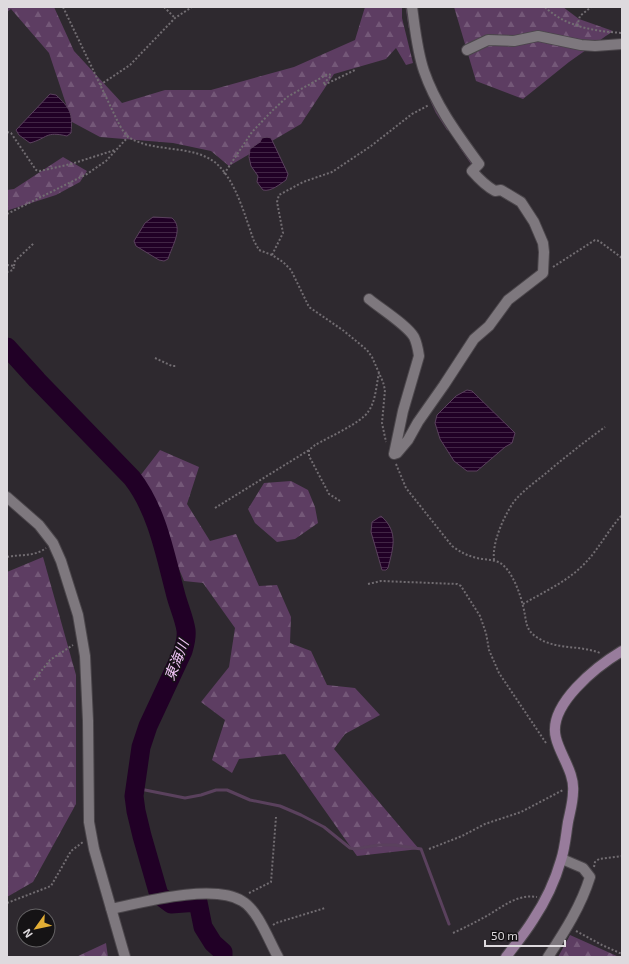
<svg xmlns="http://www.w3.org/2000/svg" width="629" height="964" font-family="'Exo 2','Noto Sans JP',sans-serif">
	<defs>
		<pattern id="forest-firs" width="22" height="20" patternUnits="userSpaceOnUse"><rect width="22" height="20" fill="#5d3d62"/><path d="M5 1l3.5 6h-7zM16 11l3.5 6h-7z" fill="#745878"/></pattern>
		<pattern id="water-rules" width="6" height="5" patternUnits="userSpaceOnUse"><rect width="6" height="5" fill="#210026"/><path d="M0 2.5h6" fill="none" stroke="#412545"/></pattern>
	</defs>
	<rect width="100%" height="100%" fill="#2e292f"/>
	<path fill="url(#forest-firs)" d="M7 7H54L74 51 122 103 165 90H211L294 67 355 40 365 7H402V18L413 63 406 65 396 48 386 59 334 74 301 124 229 166 211 151 173 143 100 137 72 122 49 53 11 9 7 12Z
		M454 7H563L579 19 613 31 569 62 523 99 476 81Z
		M63 157 87 171 80 182 56 195 9 210 7 212V190L14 189Z
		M160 450 199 467 187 504 210 541 236 534 259 586 277 585 291 617 290 643 311 651 327 685 355 688 380 715 345 734 334 749 419 849 357 856 285 754 239 759 232 773 212 760 225 720 201 702 229 667 235 628 203 583 184 581 140 476Z
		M291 481 308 490 315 507 318 523 295 539 277 542 255 523 248 509 264 483Z
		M43 557 76 675V804L33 882 7 897V572Z
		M570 935 619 957H558Z
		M106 943 108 957H76Z"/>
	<path fill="url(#water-rules)" stroke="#5a415d" d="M50 94 56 95C70 108 73 113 71 133L67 136C45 131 48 138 30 143L19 135 16 130Z
		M267 137 271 138 288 174 286 180C280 184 271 192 263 190L257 182 258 176 251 166 249 157 250 149 260 142 262 138Z
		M153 217 172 218C184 228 172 246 168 259L164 261 159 260 136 246 134 241 145 223Z
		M467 390 472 391 515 433 512 443 505 447 477 471H467L454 461 440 439 435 423 437 415 456 396Z
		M381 516C399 532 393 548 388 568L386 570H382L371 532 372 522Z"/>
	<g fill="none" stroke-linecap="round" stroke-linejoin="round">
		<path stroke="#5a415d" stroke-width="3" d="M407 7 410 27
			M432 101 437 112 448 129
			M461 147 472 163
			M135 788 185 798 201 795 216 790H227L250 800 280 806 301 815 324 827 350 848 355 849 379 845H395L421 849 449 924"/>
		<path stroke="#210026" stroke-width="19" d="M7 347 37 380 132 478C157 510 165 554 175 592 178 605 184 617 186 630 187 638 185 644 183 651L148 726 141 747 134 796 136 811 142 836 159 895 171 904 198 902 203 927 213 943 223 952V957"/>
		<defs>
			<path id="minor" d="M467 50 488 40 514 41 538 36 581 45 595 46 622 44
				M369 299C381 309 407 325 414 337 417 343 418 349 419 356L403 411 394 454 397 453 408 440 418 422 444 385 474 339 489 326 508 300 543 273 544 252 543 243 534 222 521 202 501 190 495 191C486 186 479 179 472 171L479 164C458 135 436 106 424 71 417 51 415 28 412 7
				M7 497 39 525 53 543 61 561 78 615 85 656 88 721 89 822 94 849 125 957
				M111 909C143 902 214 883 242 901 258 910 269 941 278 957
				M548 957C565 931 581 906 590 877L583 868 562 859"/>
			<path id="secondary" d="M506 957C515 945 525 933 533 920 545 902 555 881 561 860 565 848 566 834 568 822 570 812 573 802 573 792 575 773 560 755 556 738 547 705 597 666 622 651"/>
		</defs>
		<use href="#minor" stroke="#4b464b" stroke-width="12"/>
		<use href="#secondary" stroke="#4b464b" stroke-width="12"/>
		<path stroke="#726d72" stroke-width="2" stroke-dasharray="2 2" stroke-linecap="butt" d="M63 7 117 120C120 126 124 134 130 138 155 153 194 144 217 164 237 183 245 217 254 241L259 250 272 255 283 262 291 270 309 307 344 331 367 350 372 357 383 382 385 390 382 423 386 442
			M164 7 175 18
			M545 7C566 27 594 31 622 33
			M577 26 580 16 591 7
			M100 85 130 65 175 18 192 7
			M7 132 11 133 36 170 40 171 71 164 115 150
			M224 174 252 132 272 111 287 97 328 74 331 75V76L323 84 324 85 355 70
			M7 214 87 174 106 161 128 137
			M272 255 283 233 277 202 279 195 303 182 332 172 371 146 412 114 429 105
			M7 265 14 266 13 270 7 272
			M14 266 15 261 34 243
			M553 267 595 240 599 241 622 258
			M155 358 172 366H177
			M396 464 406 488 452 546C460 552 468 556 477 558 486 560 496 559 503 565 513 574 520 593 523 606 527 620 524 630 538 638 557 650 580 645 600 653
			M340 501 329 494 309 456V450L315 445C327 438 361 423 368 412 376 401 376 386 379 373
			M215 508 309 450
			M7 557C21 554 34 557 46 548
			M494 560C492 543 503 518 513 503 521 492 534 483 545 474 564 458 584 442 605 427
			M368 584 381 581 457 584 461 586 480 616 486 633 489 650 499 673 546 743
			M523 604C542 593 564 583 580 568 597 553 607 531 622 515
			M34 680 50 660 73 645
			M429 849 462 836 485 824 521 812 563 790
			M594 867 595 862 599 859 622 856
			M249 893 271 882 276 817
			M7 903 51 886 71 851 83 842
			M273 925 276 923 325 908
			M576 931 602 945 622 954
			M453 933C466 927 478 921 490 914 505 905 518 894 537 897"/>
		<use href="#minor" stroke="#7e787e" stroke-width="10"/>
		<use href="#secondary" stroke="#987c9c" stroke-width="10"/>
	</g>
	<g text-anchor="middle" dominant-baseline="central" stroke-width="3" stroke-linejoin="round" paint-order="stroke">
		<g font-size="14" font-style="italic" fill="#f0c3f6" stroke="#151315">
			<text transform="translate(176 660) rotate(-69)">東海川</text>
		</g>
	</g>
	<rect width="629" height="964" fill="none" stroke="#dedade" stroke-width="16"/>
	<g transform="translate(36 928) rotate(237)"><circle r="19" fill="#151315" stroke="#656365"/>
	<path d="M0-3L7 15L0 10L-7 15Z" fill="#e3ae35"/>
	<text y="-6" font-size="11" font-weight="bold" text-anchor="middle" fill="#dedade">N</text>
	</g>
	<path d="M485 940v6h80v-6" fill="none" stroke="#dedade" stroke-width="2"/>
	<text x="491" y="940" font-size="12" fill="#dedade" stroke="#151315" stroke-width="3" paint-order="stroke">50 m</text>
</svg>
